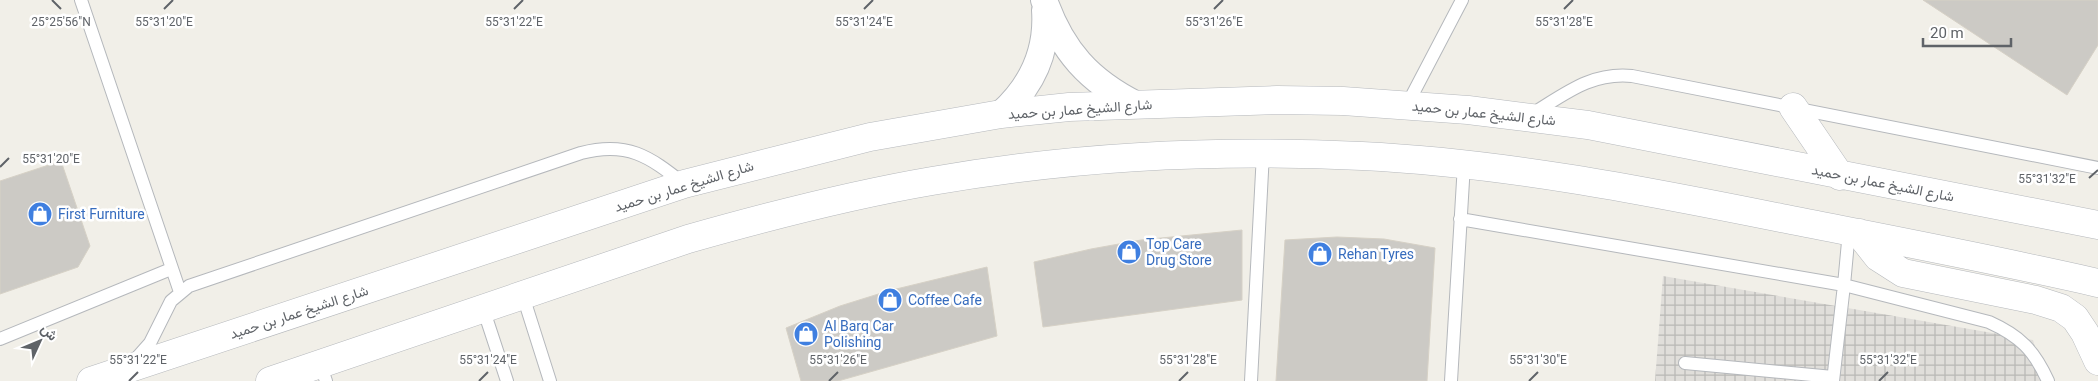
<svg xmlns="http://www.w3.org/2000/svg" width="2098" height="381" font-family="Roboto,Vazirmatn,sans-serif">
	<defs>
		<pattern id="industrial-grid" width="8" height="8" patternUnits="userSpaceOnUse" patternTransform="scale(1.25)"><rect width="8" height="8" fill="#e0deda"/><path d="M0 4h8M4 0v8" fill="none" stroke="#b9b8b5"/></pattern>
	</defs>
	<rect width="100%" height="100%" fill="#f1efe8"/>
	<path fill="url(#industrial-grid)" d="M1663 276 2033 340 2044 381H1655Z"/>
	<path fill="#cccac5" stroke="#d6d1c6" d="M1923 0H2098V45L2067 95Z
		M61 161 90 246 78 267 0 294V181Z
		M1242 230V300L1043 327 1034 262 1091 249 1141 240Z
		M1337 237 1384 239 1435 248 1427 381H1276L1285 240Z
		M987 267 997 336 838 381H801L786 328 840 306 888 291Z"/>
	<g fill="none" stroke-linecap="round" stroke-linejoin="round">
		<defs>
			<path id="service" d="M81 0 180 292
				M1407 105 1462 0
				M1532 114C1565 94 1591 72 1632 76L2098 168
				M1460 219 1844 285 1849 231
				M523 296 550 381
				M483 308 507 381
				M0 339 171 269
				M134 361 150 343 171 301 189 286 581 153C627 141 649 156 684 184
				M1685 363 1833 377
				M320 364 326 381
				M1251 381 1263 153
				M1451 381 1464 164
				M1833 381 1844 285 1989 322C2020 336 2034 350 2048 381"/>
			<path id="minor" d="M1044 0C1062 51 1089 81 1137 105
				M1001 114C1032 86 1048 52 1045 10"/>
			<path id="tertiary" d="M1793 107 1840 176
				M1859 233 1878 257 1903 273 2036 300 2061 308 2075 318 2085 333 2098 361
				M91 381 684 184 870 137 1001 114 1069 107 1277 100 1343 101 1468 110 1588 125 2098 225
				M270 381 688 239C769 216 850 195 932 181 1074 156 1219 149 1362 156 1504 163 1642 190 1781 218 1887 239 1993 259 2098 283"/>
		</defs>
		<use href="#service" stroke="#b5b8bc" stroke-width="14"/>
		<use href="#minor" stroke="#b5b8bc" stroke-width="28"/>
		<use href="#tertiary" stroke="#b5b8bc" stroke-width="29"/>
		<use href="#service" stroke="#fff" stroke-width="12"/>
		<use href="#minor" stroke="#fff" stroke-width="26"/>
		<use href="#tertiary" stroke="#fff" stroke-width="28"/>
	</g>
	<path fill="none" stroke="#5f6368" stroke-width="2" d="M52 0 61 9M164 9 173 0M514 9 523 0M864 9 873 0M1214 9 1223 0M1564 9 1573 0M0 167 9 158M2089 178 2098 170M129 381 138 372M479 381 488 372M829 381 838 372M1179 381 1188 372M1529 381 1538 372M1879 381 1888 372"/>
	<defs>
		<symbol id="shop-disc" viewBox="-11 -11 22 22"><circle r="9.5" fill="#3f7fe0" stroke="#fff"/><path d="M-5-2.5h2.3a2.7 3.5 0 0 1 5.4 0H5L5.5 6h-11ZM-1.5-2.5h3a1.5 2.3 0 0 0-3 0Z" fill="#fff"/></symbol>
	</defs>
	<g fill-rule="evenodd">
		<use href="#shop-disc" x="26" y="200" width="28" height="28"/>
		<use href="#shop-disc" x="1115" y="238" width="28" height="28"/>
		<use href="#shop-disc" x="1306" y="240" width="28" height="28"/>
		<use href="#shop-disc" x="876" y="286" width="28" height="28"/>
		<use href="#shop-disc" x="792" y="320" width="28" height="28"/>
	</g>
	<g text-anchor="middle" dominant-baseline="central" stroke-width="5" stroke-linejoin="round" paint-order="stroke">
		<g font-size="14" fill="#5f6368" stroke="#fff">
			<text transform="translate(1080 109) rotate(-4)">شارع الشيخ عمار بن حميد</text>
			<text transform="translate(1484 113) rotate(6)">شارع الشيخ عمار بن حميد</text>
			<text transform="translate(1883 183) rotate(11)">شارع الشيخ عمار بن حميد</text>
			<text transform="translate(684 186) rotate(-17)">شارع الشيخ عمار بن حميد</text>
			<text transform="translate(299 312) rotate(-18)">شارع الشيخ عمار بن حميد</text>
		</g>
		<g font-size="14" fill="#366cbe" stroke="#fff" text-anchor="start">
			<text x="58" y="214">First Furniture</text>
			<text x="1146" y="244">Top Care<tspan x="1146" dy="16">Drug Store</tspan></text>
			<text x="1338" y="254">Rehan Tyres</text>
			<text x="908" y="300">Coffee Cafe</text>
			<text x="824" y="326">Al Barq Car<tspan x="824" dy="16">Polishing</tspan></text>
		</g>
	</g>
	<g font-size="12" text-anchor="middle" fill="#5f6368" stroke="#fff" stroke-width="5" stroke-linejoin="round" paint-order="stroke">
		<text x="1564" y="26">55°31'28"E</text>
		<text x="164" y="26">55°31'20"E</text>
		<text x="514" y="26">55°31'22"E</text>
		<text x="864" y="26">55°31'24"E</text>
		<text x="1214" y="26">55°31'26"E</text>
		<text x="61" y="26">25°25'56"N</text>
		<text x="51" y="163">55°31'20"E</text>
		<text x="2047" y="183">55°31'32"E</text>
		<text x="138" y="364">55°31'22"E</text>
		<text x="488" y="364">55°31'24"E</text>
		<text x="838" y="364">55°31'26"E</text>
		<text x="1188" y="364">55°31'28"E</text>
		<text x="1538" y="364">55°31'30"E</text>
		<text x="1888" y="364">55°31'32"E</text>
	</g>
	<g transform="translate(40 341) rotate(46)" stroke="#ffffff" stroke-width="4" paint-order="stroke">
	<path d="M0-4L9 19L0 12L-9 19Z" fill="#5f6368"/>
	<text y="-8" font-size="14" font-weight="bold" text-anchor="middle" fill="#5f6368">ش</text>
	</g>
	<path d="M1923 38v8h88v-8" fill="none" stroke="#5f6368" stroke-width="2.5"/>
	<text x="1930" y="38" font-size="15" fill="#5f6368" stroke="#ffffff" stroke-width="4" paint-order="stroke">20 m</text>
</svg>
